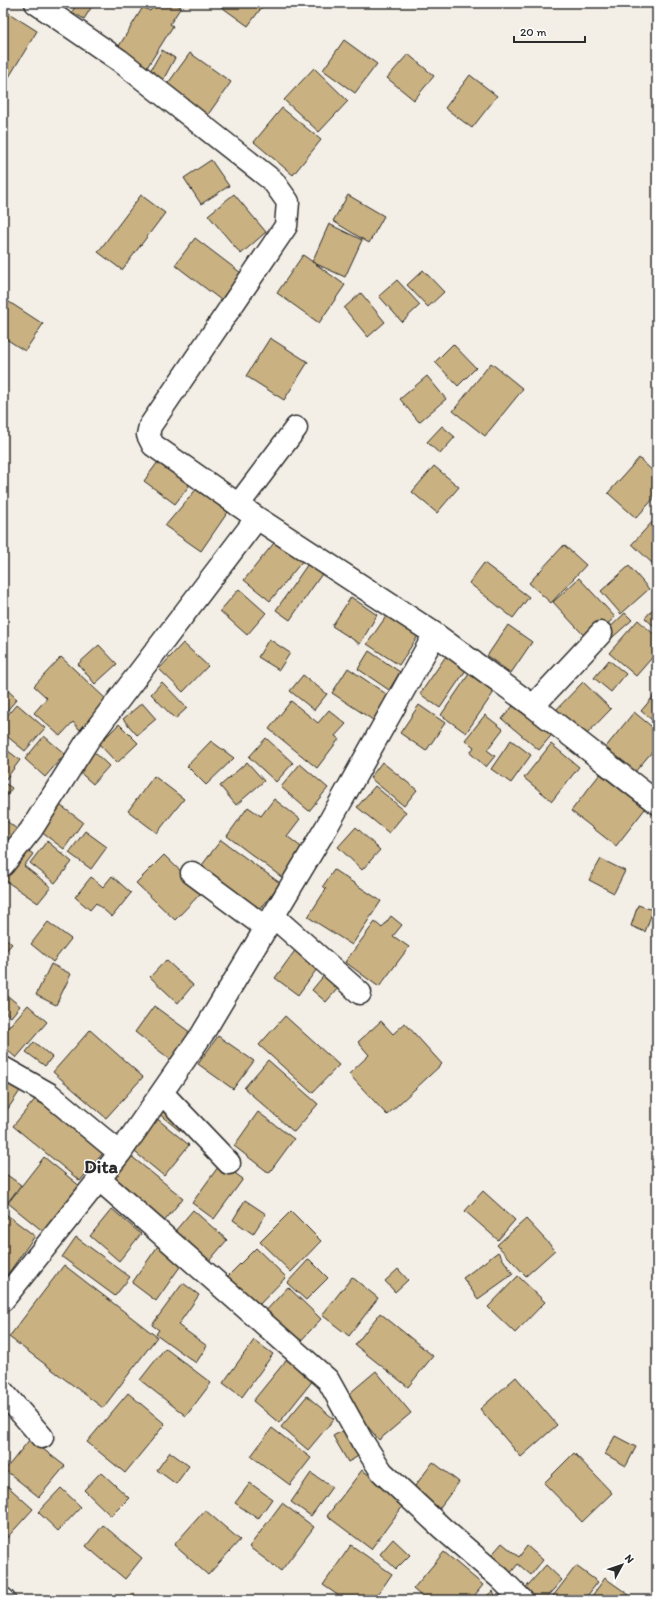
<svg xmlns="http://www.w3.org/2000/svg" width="660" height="1603" font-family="Itim,sans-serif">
	<rect width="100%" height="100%" fill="#f4efe6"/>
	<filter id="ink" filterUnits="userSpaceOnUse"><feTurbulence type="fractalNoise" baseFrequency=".025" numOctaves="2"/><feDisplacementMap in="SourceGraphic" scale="8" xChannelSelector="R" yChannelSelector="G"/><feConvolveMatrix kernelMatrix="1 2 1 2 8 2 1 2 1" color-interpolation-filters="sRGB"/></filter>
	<g filter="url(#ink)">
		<path fill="#c9b181" stroke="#2b2b2b" d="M77 3H94L84 19 72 12Z
			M156 3H174L181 7 170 24 173 26 146 69 116 51 143 7 150 11Z
			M216 3H257L262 7 248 26Z
			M7 12 37 31 9 77 3 74V18Z
			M344 40 377 64 355 93 323 70Z
			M162 50 175 58 163 80 149 73Z
			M190 53 231 82 207 116 166 86Z
			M408 54 434 76 414 100 387 78Z
			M314 68 348 101 319 132 284 100Z
			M470 75 497 96 472 128 445 108Z
			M282 108 321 140 293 175 254 142Z
			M211 160 229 186 201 204 184 178Z
			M234 194 266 232 241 254 208 215Z
			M141 195 165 213 122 270 98 252Z
			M348 195 384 216 369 243 333 221Z
			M329 224 362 240 345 277 312 262Z
			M195 238 241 273 221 300 175 265Z
			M303 255 345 285 319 323 277 293Z
			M423 270 444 292 428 307 407 285Z
			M397 280 420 305 402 322 379 296Z
			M361 293 385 322 368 337 344 308Z
			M3 298 43 324 25 351 3 337Z
			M270 338 308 362 284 400 246 376Z
			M453 344 476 368 458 386 435 362Z
			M491 363 523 389 485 436 453 411Z
			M427 376 446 399 419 422 400 399Z
			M442 426 455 437 440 454 427 442Z
			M639 458 657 475V495L636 518 608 493Z
			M160 459 192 482 175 504 144 481Z
			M434 466 459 487 437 513 412 492Z
			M199 486 230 509 201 551 165 526Z
			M653 521 657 525V563L655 566 632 544Z
			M278 538 304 559 270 601 244 580Z
			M564 545 586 565 551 603 529 583Z
			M312 558 326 568 290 620 276 610Z
			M484 563 529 597 513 618 469 583Z
			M629 566 649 589 621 614 601 591Z
			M579 578 615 617 589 641 553 602Z
			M239 589 266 613 247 635 220 611Z
			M351 597 377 615 360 644 332 626Z
			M657 604V629L645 618Z
			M625 613 632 620 605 644 599 638Z
			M387 615 418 636 399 665 367 644Z
			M638 620 657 637V652L636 676 609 653Z
			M508 625 532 642 511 673 487 656Z
			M269 639 290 653 279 670 258 657Z
			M183 643 208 666 183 692 159 669Z
			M99 645 117 664 95 684 78 664Z
			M369 651 400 672 389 690 358 669Z
			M446 656 466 670 440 708 420 694Z
			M61 657 107 700 80 730 73 722 60 736 34 713 47 698 34 686Z
			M609 660 626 674 611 692 594 678Z
			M348 668 395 700 379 724 332 693Z
			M469 674 494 692 466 733 441 715Z
			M303 675 327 694 314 710 290 691Z
			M162 682 187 708 175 719 151 694Z
			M583 682 611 709 581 740 553 713Z
			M3 686 17 699 3 715Z
			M657 692V724L641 711Z
			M518 700 555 731 539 750 502 719Z
			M291 701 318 723 329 710 346 724 335 736 339 739 317 768 269 729Z
			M142 703 156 719 137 735 123 719Z
			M17 704 45 728 25 751 3 733V720Z
			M419 705 445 723 426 751 400 733Z
			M634 712 657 731V746L634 773 605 748Z
			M485 715 503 729 487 750 495 756 486 767 470 753 474 747 465 740Z
			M119 724 138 743 117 763 99 744Z
			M44 736 65 754 45 777 25 759Z
			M266 738 293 763 276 782 249 757Z
			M511 740 531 755 511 783 491 769Z
			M211 741 234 758 206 785 187 766Z
			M551 744 579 767 552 801 524 778Z
			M3 747 20 760 6 779 3 777Z
			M93 751 109 766 93 784 76 769Z
			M247 762 264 781 236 805 220 786Z
			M382 762 417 790 404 806 370 778Z
			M300 764 328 788 309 811 281 787Z
			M600 774 645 809 616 846 571 811Z
			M154 776 184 799 157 833 128 811Z
			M3 782 12 788 3 801Z
			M375 786 406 812 389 833 357 807Z
			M274 799 300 819 287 836 305 850 284 879 227 836 248 807 261 816Z
			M57 803 83 822 64 849 37 829Z
			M3 818 18 830 3 847Z
			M356 827 380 850 362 870 338 847Z
			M85 831 107 847 91 869 69 853Z
			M221 840 280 883 258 913 199 869Z
			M47 841 72 862 55 883 30 863Z
			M23 847 33 854 24 866 51 887 38 903 3 879V875Z
			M164 855 202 892 175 920 136 883Z
			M601 859 625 871 614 893 589 880Z
			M334 870 381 901 352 945 308 917 326 889 323 886Z
			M112 876 131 893 112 917 96 903 90 910 75 897 91 877 103 887Z
			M638 905 653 910 645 932 631 926Z
			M391 916 402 925 393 936 409 947 379 987 345 962 375 922 382 928Z
			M48 922 71 939 53 962 31 944Z
			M3 936 12 944 3 954Z
			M299 945 322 962 298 995 275 978Z
			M166 960 193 985 178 1003 150 977Z
			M51 964 71 974 56 1005 36 995Z
			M330 968 345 980 326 1002 312 990Z
			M3 992 20 1006 11 1017 3 1010Z
			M28 1005 47 1022 16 1058 3 1046V1033Z
			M154 1006 191 1033 171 1060 135 1032Z
			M285 1016 339 1065 312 1093 259 1045Z
			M381 1021 393 1034 405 1023 442 1064 387 1115 349 1074 369 1055 358 1042Z
			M90 1030 143 1077 106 1118 53 1072Z
			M218 1036 254 1061 233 1089 198 1064Z
			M34 1042 52 1057 45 1066 26 1052Z
			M268 1060 318 1104 294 1132 244 1088Z
			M3 1077 24 1085 3 1116Z
			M41 1092 108 1147 80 1181 13 1126Z
			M167 1104 188 1121 180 1131 159 1114Z
			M258 1112 294 1139 269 1173 234 1146Z
			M155 1117 189 1145 164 1176 130 1148Z
			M131 1156 183 1198 163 1223 111 1182Z
			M44 1157 86 1191 50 1237 8 1203Z
			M221 1163 243 1179 214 1219 192 1203Z
			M3 1172 21 1185 4 1207 3 1206Z
			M483 1191 515 1220 498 1240 465 1211Z
			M245 1200 266 1214 253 1234 233 1220Z
			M112 1209 141 1234 119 1261 90 1236Z
			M193 1210 227 1240 203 1268 169 1238Z
			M291 1211 321 1241 291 1272 260 1242Z
			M3 1212 35 1236 5 1278 3 1276Z
			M526 1219 555 1250 526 1276 497 1245Z
			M76 1237 130 1277 115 1296 62 1257Z
			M160 1243 184 1261 156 1301 132 1283Z
			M256 1248 286 1277 255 1309 225 1279Z
			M498 1252 513 1274 478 1299 463 1278Z
			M309 1259 328 1278 306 1300 287 1283Z
			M64 1265 157 1337 103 1408 9 1337Z
			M398 1269 408 1280 395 1292 385 1281Z
			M518 1276 545 1302 515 1333 488 1307Z
			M352 1277 378 1298 349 1336 322 1315Z
			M183 1283 199 1295 178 1325 207 1346 196 1363 156 1334 159 1330 152 1325Z
			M288 1287 321 1319 296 1346 263 1314Z
			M380 1313 433 1356 408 1387 355 1345Z
			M254 1340 273 1354 242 1397 223 1383Z
			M165 1348 211 1383 186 1416 140 1380Z
			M292 1353 318 1374 279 1423 253 1401Z
			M376 1371 411 1413 379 1440 344 1398Z
			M516 1377 557 1425 521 1457 480 1409Z
			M128 1393 165 1424 125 1473 87 1442Z
			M307 1396 334 1419 308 1450 281 1427Z
			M349 1427 364 1453 348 1462 333 1436Z
			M272 1428 311 1458 290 1485 251 1456Z
			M615 1436 636 1447 626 1466 605 1454Z
			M30 1439 65 1466 39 1497 5 1470Z
			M170 1452 189 1466 176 1484 157 1470Z
			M574 1453 612 1493 582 1522 544 1483Z
			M433 1462 459 1482 438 1510 412 1490Z
			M362 1470 406 1502 371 1549 327 1516Z
			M101 1472 129 1498 111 1516 84 1490Z
			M311 1473 332 1487 311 1516 291 1502Z
			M3 1482 33 1509 4 1541H3Z
			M250 1483 272 1499 258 1519 235 1503Z
			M61 1488 81 1507 58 1531 38 1512Z
			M282 1503 314 1527 281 1571 249 1547Z
			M205 1510 240 1540 208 1575 174 1545Z
			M103 1525 142 1558 125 1579 86 1546Z
			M393 1539 410 1555 396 1569 380 1554Z
			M502 1543 519 1557 527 1546 543 1560 531 1575 518 1564 509 1575 489 1558Z
			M351 1545 392 1574 374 1600H345L323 1585Z
			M444 1552 483 1585 471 1600H426L413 1589Z
			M546 1565 562 1580 544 1600H529L521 1593Z
			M576 1566 598 1582 584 1600H550Z
			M605 1578 632 1597 630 1600H589Z
			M493 1591 497 1600H481Z
			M134 1593 136 1600H113Z"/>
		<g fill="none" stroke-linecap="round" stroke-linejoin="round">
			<defs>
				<path id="minor" d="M36 3 119 60 273 181 288 202 286 226 150 426 148 435 153 445 257 518 435 634 533 706 657 803
					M238 505 296 428
					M533 706 601 633
					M3 865 31 830 88 740 257 518
					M192 873 266 928
					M273 916 360 993
					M3 1068 49 1094 120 1153
					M162 1093 229 1163
					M100 1180 328 1380 362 1441 382 1472 442 1528 500 1578 522 1600
					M3 1300 120 1153 203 1033 326 828 435 634
					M3 1392 42 1437
					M3 1599 4 1600"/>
			</defs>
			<use href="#minor" stroke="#2b2b2b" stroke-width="25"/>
			<use href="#minor" stroke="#fff" stroke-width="22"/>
		</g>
	</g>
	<g text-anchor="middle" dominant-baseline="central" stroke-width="3" stroke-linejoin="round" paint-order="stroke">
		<g font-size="19" font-weight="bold" fill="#2b2b2b" stroke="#fff">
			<text x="101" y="1166">Dita</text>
		</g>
	</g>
	<rect width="660" height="1603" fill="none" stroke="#fff" stroke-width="16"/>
	<rect x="8" y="8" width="644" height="1587" fill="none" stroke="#2b2b2b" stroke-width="1.5" filter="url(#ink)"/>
	<g transform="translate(622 1565) rotate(50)" stroke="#ffffff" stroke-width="3" paint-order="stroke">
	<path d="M0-3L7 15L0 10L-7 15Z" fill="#2b2b2b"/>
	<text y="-6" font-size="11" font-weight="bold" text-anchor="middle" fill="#2b2b2b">N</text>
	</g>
	<path d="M514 36v6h71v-6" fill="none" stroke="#2b2b2b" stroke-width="2"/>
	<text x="520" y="36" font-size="12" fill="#2b2b2b" stroke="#ffffff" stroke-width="3" paint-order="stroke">20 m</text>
</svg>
